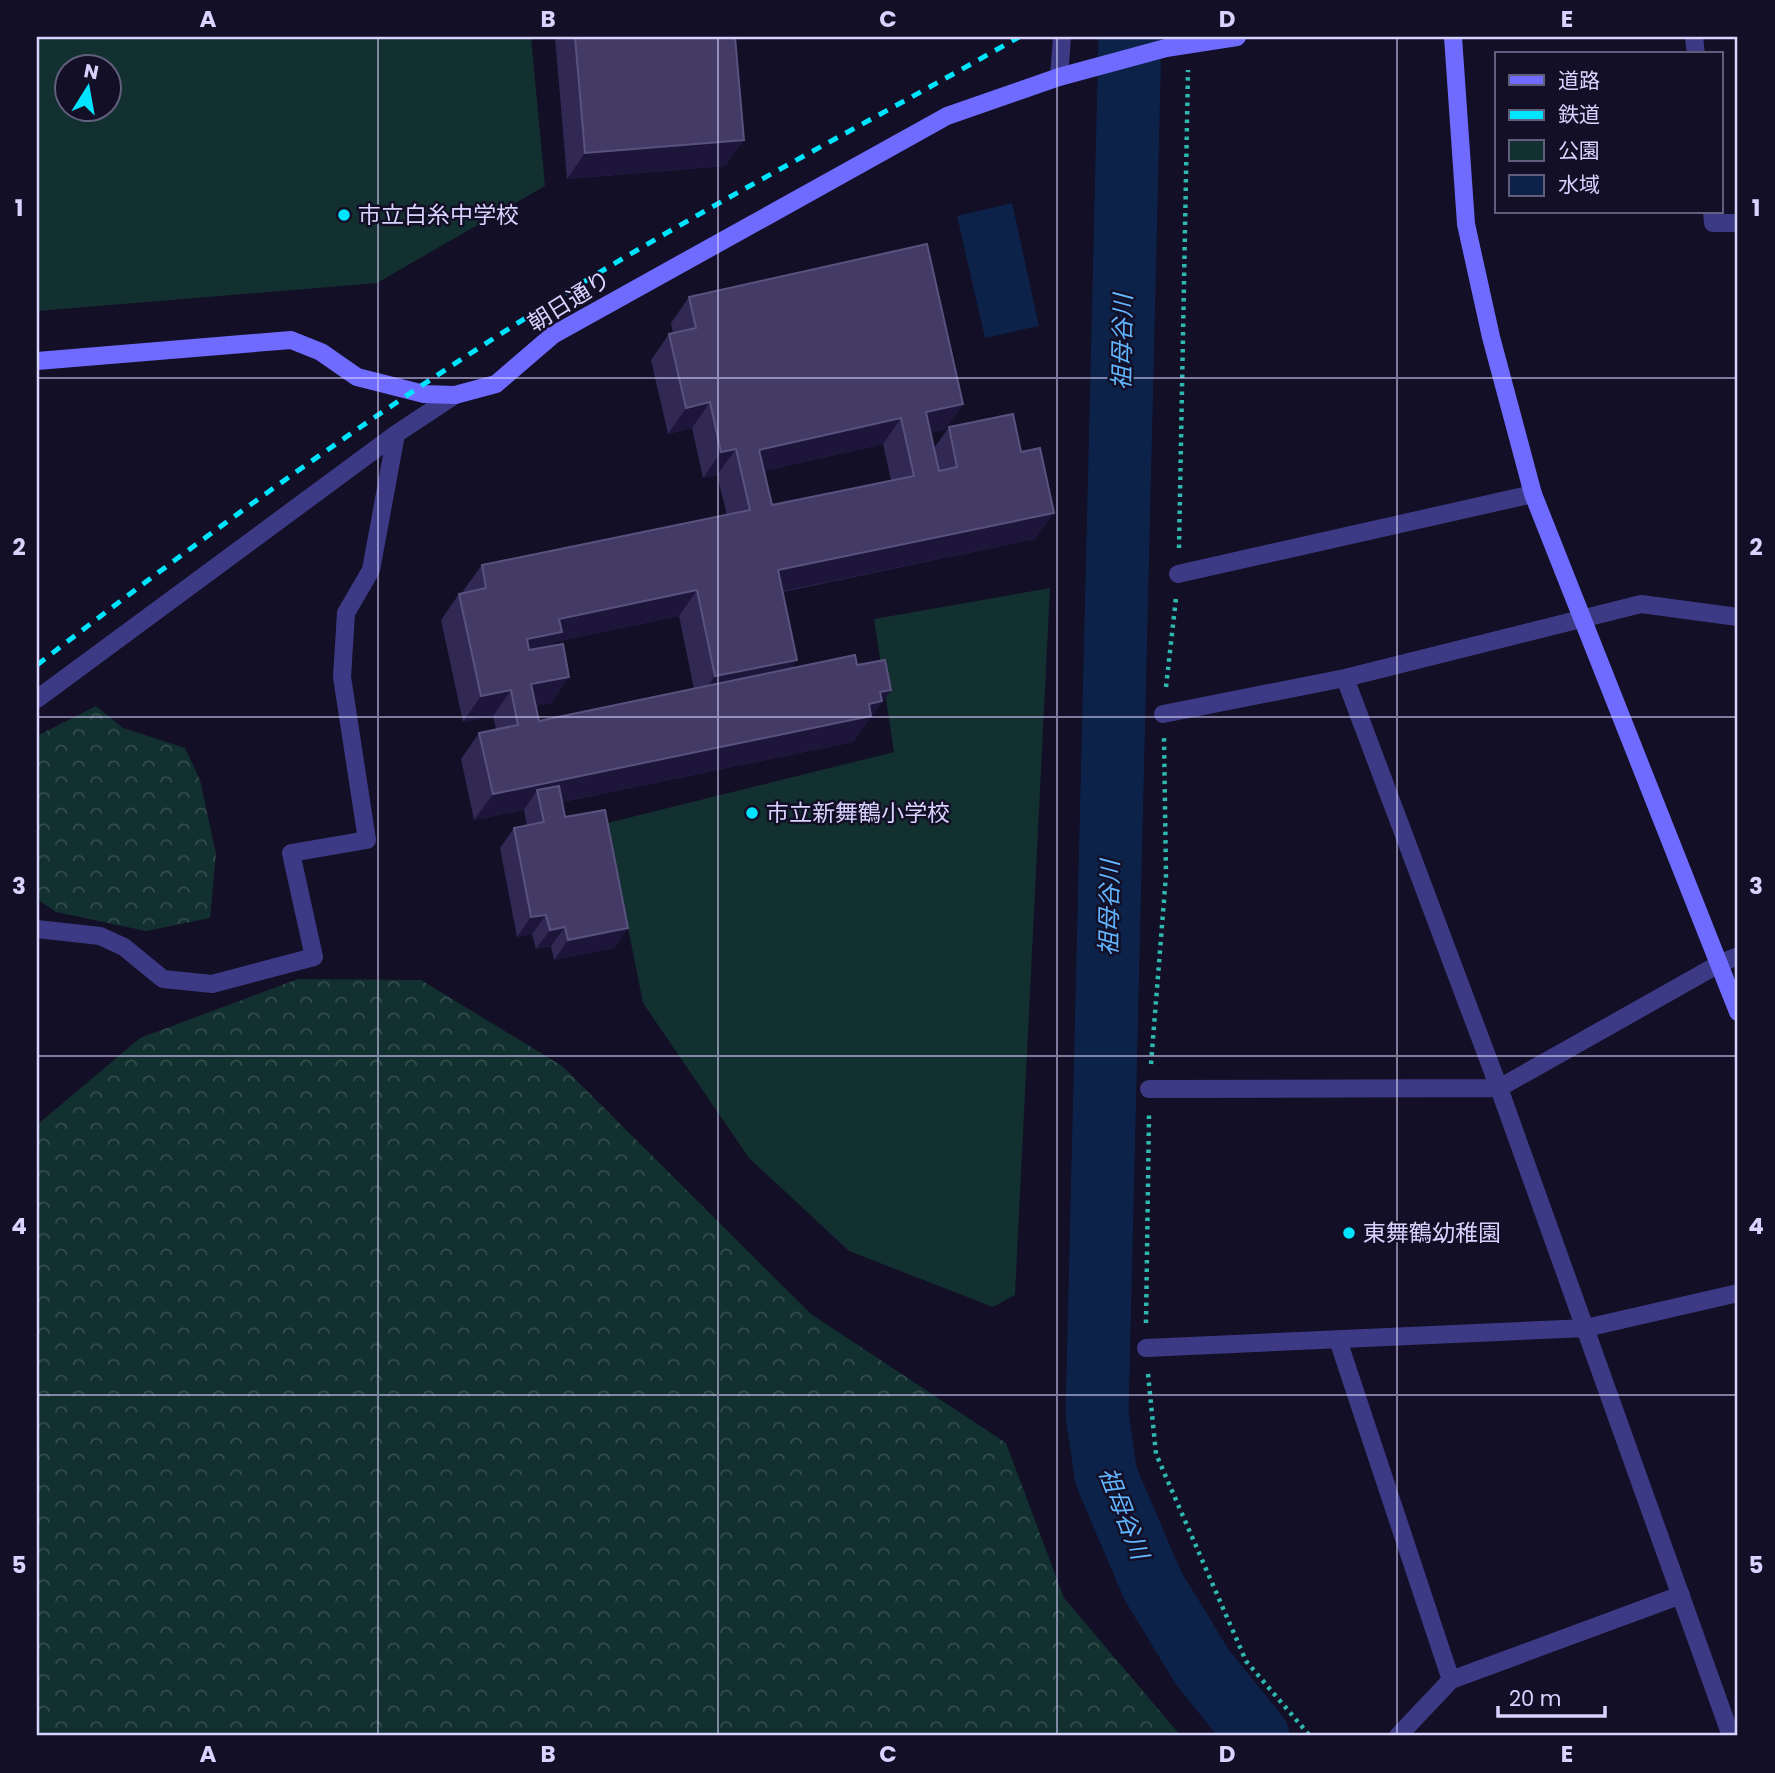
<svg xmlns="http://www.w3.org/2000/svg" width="1775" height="1773" font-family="Poppins,'Noto Sans JP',sans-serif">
	<defs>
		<pattern id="forest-crowns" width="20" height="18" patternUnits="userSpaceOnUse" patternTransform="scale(1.75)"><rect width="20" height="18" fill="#12302f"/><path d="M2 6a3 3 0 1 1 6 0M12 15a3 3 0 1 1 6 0" fill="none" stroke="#344d4e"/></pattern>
	</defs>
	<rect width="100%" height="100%" fill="#130f26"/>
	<path fill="url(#forest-crowns)" d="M96 706 123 728 185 748 200 780 216 854 210 918 146 931 56 912 37 899V736Z
		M298 979 421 980 562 1066 811 1314 1006 1443 1064 1598 1181 1736H37V1125L140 1038Z"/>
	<path fill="#12302f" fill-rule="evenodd" d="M37 37H531L545 186 377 283 37 311ZM66 66H108V108H66Z
		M1050 588 1015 1295 993 1307 849 1251 749 1158 643 1003 607 823 894 752 874 619Z"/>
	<path fill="#0c2248" d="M1012 203 1039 326 985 338 957 216Z"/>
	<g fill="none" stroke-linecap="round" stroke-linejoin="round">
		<path stroke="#0c2248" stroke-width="63" d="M1130 37 1097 1415 1106 1476 1153 1586 1203 1668 1258 1736"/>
		<path stroke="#2fb8b0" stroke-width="4.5" stroke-dasharray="3.5 5" stroke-linecap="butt" d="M1179 548 1188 70
			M1166 687 1176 598
			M1151 1064 1166 875 1164 738
			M1146 1323 1149 1115
			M1148 1374 1156 1454 1246 1661 1310 1736"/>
		<path stroke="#3d3a85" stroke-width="18" d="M1694 37 1696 54
			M1059 77 1062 37
			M1712 212 1713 223H1738
			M1178 574 1533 494
			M1345 678 1499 1088 1731 1736
			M37 699 396 434 455 395
			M1163 714 1345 678 1641 604 1738 617
			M37 929 100 936 124 947 163 979 212 984 314 957 291 853 367 840 342 677 346 613 371 570 396 434
			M1149 1089 1499 1088 1719 964 1738 956
			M1338 1340 1451 1680
			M1146 1348 1586 1328 1738 1293
			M1398 1736 1451 1680 1681 1595"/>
		<path stroke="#6f6bff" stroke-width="18" d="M1453 37 1466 224 1491 337 1533 494 1738 1012
			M37 361 291 340 321 352 357 377 424 394 455 395 496 384 553 335 947 116 1059 77 1166 48 1237 37"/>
		<path stroke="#00e5ff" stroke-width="5" stroke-dasharray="10 9" stroke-linecap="butt" d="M37 665C201 538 368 416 545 306 699 209 861 127 1019 37"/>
	</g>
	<path fill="#312854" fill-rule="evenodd" d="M555 37H735L744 140 725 166 567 179Z
		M689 297 963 404 945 430 930 433 934 448 949 427 1035 539 783 592 797 660 791 669 857 665 873 716 871 717 853 742 562 802 565 817 628 928 614 948 554 960 551 946 536 949 532 934 517 937 500 848 514 828 527 826 524 810 474 820 461 759 479 733 496 729 493 716 463 722 441 620 459 594 464 593 463 591 482 565 727 515 717 475 703 478 692 428 668 434 651 360 669 334 673 333 671 323ZM883 444 891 480 772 505 764 471ZM679 616 694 689 539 721 535 706 551 703 569 677 552 646 555 642Z"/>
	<path fill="#1d163a" d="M744 140 725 166 567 179 585 153Z
		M710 402 692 428 668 434 686 408Z
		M963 404 945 430 908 438 926 412Z
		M901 418 883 444 741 476 759 450Z
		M736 449 717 475 703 478 721 452Z
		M1054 513 1035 539 760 596 778 570Z
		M697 590 679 616 555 642 544 658 508 665 527 639 559 619Z
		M797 660 779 686 697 702 715 676Z
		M569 677 551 703 515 710 531 684Z
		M511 690 493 716 463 722 481 696Z
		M891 690 873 716 871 717 853 742 541 806 537 790 524 810 474 820 493 794 869 704 880 692Z
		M546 915 532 934 517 937 531 917Z
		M565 927 551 946 536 949 550 930Z
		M628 928 614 948 554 960 568 940Z"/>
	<path fill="#433a66" stroke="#5a527e" stroke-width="2" fill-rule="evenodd" d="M575 37H735L744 140 585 153Z
		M927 244 963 404 926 412 939 471 957 467 949 427 1013 414 1021 452 1040 448 1054 513 778 570 797 660 715 676 697 590 559 619 562 632 527 639 529 650 563 644 569 677 531 684 539 721 855 655 857 665 885 660 891 690 880 692 882 701 869 704 871 716 493 794 479 733 518 725 511 690 481 696 459 594 486 588 482 565 750 510 736 449 721 452 710 402 686 408 669 334 696 328 689 297ZM901 418 914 476 772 505 759 450Z
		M559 786 565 817 605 810 628 928 568 940 565 927 550 930 546 915 531 917 514 828 544 822 537 790Z"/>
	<path fill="none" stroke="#d9d4ff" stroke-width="2" stroke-opacity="0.55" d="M378 37V1736M718 37V1736M1057 37V1736M1397 37V1736M37 378H1738M37 717H1738M37 1056H1738M37 1395H1738"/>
	<g fill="#00e5ff" stroke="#130f26" stroke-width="2.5">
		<circle cx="344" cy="215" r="7"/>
		<circle cx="752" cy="813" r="7"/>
		<circle cx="1349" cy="1233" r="7"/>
	</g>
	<g text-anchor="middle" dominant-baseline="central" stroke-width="5" stroke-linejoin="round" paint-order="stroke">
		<g font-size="23" fill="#d9d4ff" stroke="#130f26" text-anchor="start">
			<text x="358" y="215">市立白糸中学校</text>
			<text x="766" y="813">市立新舞鶴小学校</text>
			<text x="1363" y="1233">東舞鶴幼稚園</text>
		</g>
		<g font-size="23" fill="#d9d4ff" stroke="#130f26">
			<text transform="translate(569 301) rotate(-32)">朝日通り</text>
		</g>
		<g font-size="24" font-style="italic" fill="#62b6ff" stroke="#130f26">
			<text transform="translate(1122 342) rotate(-89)">祖母谷川</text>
			<text transform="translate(1109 908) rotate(-89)">祖母谷川</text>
			<text transform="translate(1124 1513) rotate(69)">祖母谷川</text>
		</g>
	</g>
	<rect width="1775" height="1773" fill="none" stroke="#130f26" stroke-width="77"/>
	<rect x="1495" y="52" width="228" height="161" fill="#130f26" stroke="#625e7d" stroke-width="2"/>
	<rect x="1509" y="75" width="35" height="10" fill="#6f6bff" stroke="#625e7d" stroke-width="2"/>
	<text x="1558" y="88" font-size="21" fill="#d9d4ff">道路</text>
	<rect x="1509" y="110" width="35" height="10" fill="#00e5ff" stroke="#625e7d" stroke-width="2"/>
	<text x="1558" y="122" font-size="21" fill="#d9d4ff">鉄道</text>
	<rect x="1509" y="140" width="35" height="21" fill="#12302f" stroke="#625e7d" stroke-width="2"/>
	<text x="1558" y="158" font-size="21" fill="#d9d4ff">公園</text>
	<rect x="1509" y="175" width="35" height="21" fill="#0c2248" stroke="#625e7d" stroke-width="2"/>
	<text x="1558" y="192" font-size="21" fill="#d9d4ff">水域</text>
	<g transform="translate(88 88) rotate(11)"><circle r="33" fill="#130f26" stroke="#625e7d" stroke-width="2"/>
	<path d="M0-5L12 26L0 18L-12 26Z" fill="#00e5ff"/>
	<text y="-10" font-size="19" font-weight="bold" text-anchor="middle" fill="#d9d4ff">N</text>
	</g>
	<path d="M1498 1706v10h107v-10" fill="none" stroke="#d9d4ff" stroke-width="3.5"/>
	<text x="1509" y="1706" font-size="21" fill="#d9d4ff" stroke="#130f26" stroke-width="5" paint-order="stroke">20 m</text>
	<rect x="38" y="38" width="1698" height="1696" fill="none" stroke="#d9d4ff" stroke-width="2.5"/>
	<g font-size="23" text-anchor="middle" font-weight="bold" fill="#d9d4ff">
		<text x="208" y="27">A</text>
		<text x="548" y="27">B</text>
		<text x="888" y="27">C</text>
		<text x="1227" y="27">D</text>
		<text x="1567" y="27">E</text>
		<text x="19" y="216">1</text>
		<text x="1756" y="216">1</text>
		<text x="19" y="555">2</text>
		<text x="1756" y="555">2</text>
		<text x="19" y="894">3</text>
		<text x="1756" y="894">3</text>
		<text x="19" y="1234">4</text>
		<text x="1756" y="1234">4</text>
		<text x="19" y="1573">5</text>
		<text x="1756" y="1573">5</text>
		<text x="208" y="1762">A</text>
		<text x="548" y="1762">B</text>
		<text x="888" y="1762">C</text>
		<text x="1227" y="1762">D</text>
		<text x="1567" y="1762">E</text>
	</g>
</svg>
